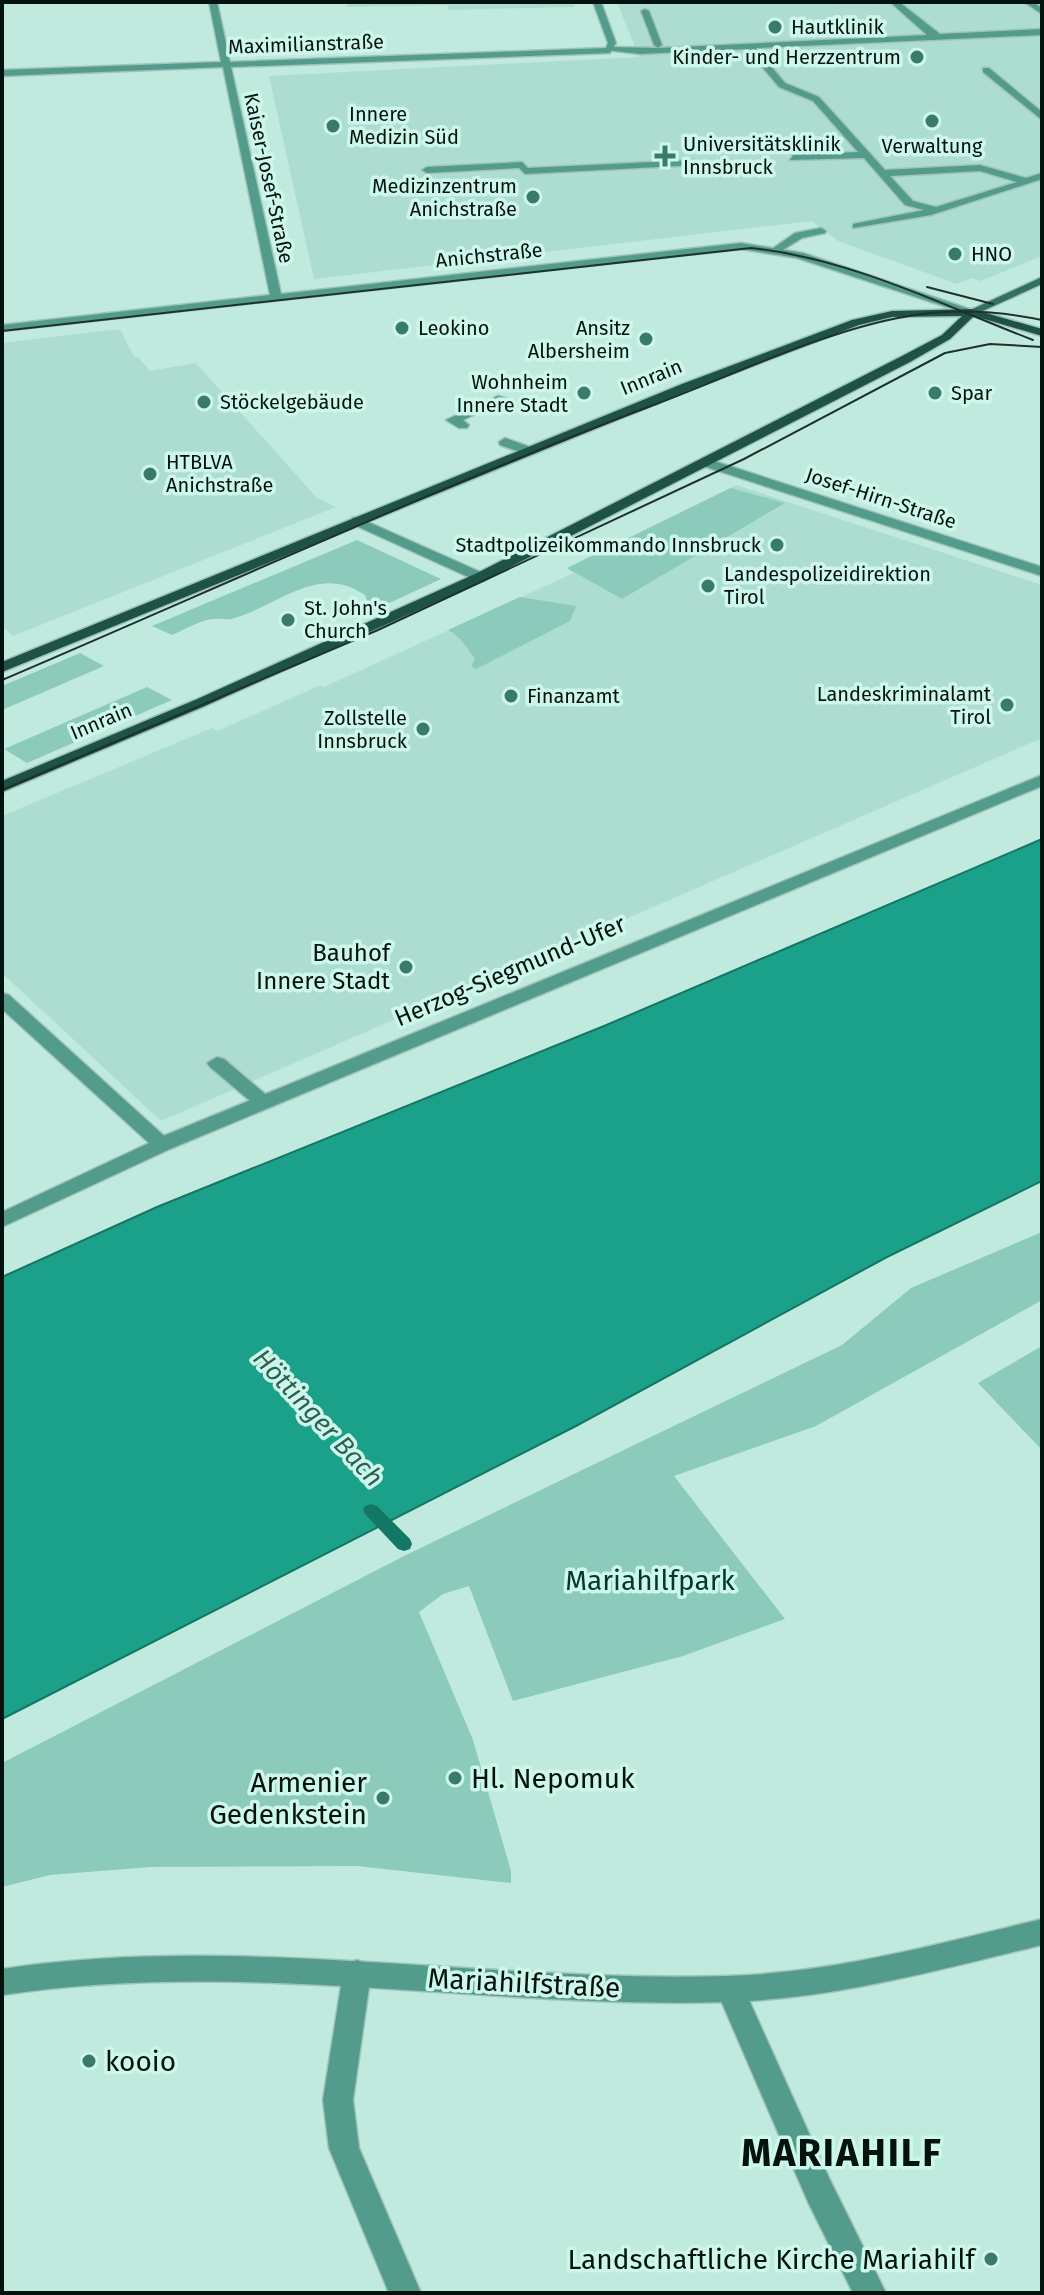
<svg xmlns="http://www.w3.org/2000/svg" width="1044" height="2295" font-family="'Fira Sans',sans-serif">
	<rect width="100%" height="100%" fill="#c1eade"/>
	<path fill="#acddd0" d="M347 2H573L575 7 449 10 448 5 347 7Z
		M617 2H1042V256L980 281 972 278 957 284 838 241 812 221 314 279 269 76 639 57Z
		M120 329 134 357H138L150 371 196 363 317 498 336 507 13 636 2 626V343Z
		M736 485 1042 585V738L161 1121 2 973V816L212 728 217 731 321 685 324 687 574 573 567 568Z"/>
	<path fill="#8ccbbb" d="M731 488 785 503 622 599 567 568Z
		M357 540 441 579 355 619 368 603 365 595C318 562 277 607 231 619 225 620 219 618 213 619 200 620 184 630 172 635L152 626Z
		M520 597 576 606 570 621 476 669 471 666 475 659C467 648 461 637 448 630Z
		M80 653 104 666 2 710V686Z
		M147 687 172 700 27 763 4 749Z
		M1042 1232V1300L816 1426 674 1476 785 1619 683 1656 513 1701 469 1586 443 1594 419 1612 473 1740 511 1871V1883L357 1866 151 1867 50 1875 2 1887V1763L406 1555 842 1345 911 1288Z
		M1042 1346V1450L978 1383Z"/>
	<path fill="#1ba189" stroke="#147664" stroke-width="2" d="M1042 839V1181L887 1257 576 1426 2 1719V1277L157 1207 604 1026Z"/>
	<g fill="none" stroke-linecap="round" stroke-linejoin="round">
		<path fill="#147664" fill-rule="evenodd" d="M371 1504 377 1506 410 1539 412 1544 410 1549 404 1551 398 1549 365 1514 363 1510 365 1506Z"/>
		<defs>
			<path id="service" d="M890 2H899L940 34 1042 29V35L756 48 785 83 819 97 885 170 980 165 1026 178 1042 173V179L931 215 853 228V224L924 210 905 205 864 158 790 160 793 155 858 152 813 101 779 87 747 49 640 54 606 50 610 47 658 48 654 45 641 11 645 9 649 11 662 45 658 48 927 35ZM980 171 1017 182 936 207 913 201 890 176Z
				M1024 2H1033L1042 8V14Z
				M983 68H989L1042 112V120L983 72Z
				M694 160 697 165 525 174 519 168 427 173 422 170 427 167 522 162 528 168Z
				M821 228 826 231 825 233 802 238 781 251 772 249 795 233Z
				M498 396 508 399 463 420 469 425 467 428H459L446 420Z
				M505 438 533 448 534 451 528 455 500 445 499 442Z
				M2 993 9 995 173 1144 170 1149 2 1227V1212L149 1143 2 1009Z
				M217 1057 224 1059 270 1098 273 1102 270 1106H256L210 1067 207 1063Z"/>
			<path id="minor" d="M209 2H217L230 62 606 48 608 43 593 2H601L616 43 610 53 231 67 281 294 741 243 803 253 978 312 968 314 797 258 741 249 2 331V325L270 295 223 67 2 76V70L221 62Z
				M708 459 1042 567V576L703 466 702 463Z
				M357 517 485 574 487 577 485 580H475L352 524V518Z
				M1042 775V786L170 1149H156L153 1144 156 1139Z
				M357 1960 367 1964 371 1973 353 2100 359 2148 421 2293H389L329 2148 323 2100 343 1973 347 1964Z
				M730 1976 740 1980 830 2180 886 2293H853L808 2202 716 1989 720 1980Z"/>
			<path id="tertiary" d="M1042 1919V1945C938 1970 834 1999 727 2002 486 2009 242 1958 2 1995V1969C242 1933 486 1983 727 1976 834 1973 938 1944 1042 1919Z"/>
			<path id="secondary" d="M1042 277V284L976 314 966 312Z"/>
			<path id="primary" d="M972 309 1042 329V336L974 316 950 339 910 362 485 580 205 706 2 792V781L195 700 475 574 902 356 942 335 962 316 892 317 859 325 690 390 7 670 2 672V662L682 384 852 320 892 311Z"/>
		</defs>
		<use href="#service" stroke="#9fc3b9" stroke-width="3"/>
		<use href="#minor" stroke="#9fc3b9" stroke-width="3"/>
		<use href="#tertiary" stroke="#9fc3b9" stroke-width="3"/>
		<use href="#secondary" stroke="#9fc3b9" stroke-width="3"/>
		<use href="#primary" stroke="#9fc3b9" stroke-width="3"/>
		<use href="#service" fill="#539b8a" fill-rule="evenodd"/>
		<use href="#minor" fill="#539b8a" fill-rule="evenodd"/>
		<use href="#tertiary" fill="#539b8a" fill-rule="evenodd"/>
		<use href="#secondary" fill="#307162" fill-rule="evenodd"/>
		<use href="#primary" fill="#1e5247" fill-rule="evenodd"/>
		<path stroke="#1f312c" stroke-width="2" d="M927 287 993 304
			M2 331 751 248C852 259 940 304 1033 340
			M2 680C220 587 437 487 659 403 733 375 821 333 898 318 947 308 994 310 1042 320
			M2 790 378 630 744 459 945 353 990 344 1042 347"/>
	</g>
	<g fill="#387a6b" stroke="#cef7eb" stroke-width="3">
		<circle cx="775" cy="27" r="8"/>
		<circle cx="917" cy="57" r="8"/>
		<circle cx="932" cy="121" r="8"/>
		<circle cx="333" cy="126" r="8"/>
		<path d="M661 144h8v8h8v8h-8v8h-8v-8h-8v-8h8z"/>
		<circle cx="533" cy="197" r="8"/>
		<circle cx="955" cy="254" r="8"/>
		<circle cx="402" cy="328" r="8"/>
		<circle cx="646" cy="339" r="8"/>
		<circle cx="584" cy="393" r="8"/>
		<circle cx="935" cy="393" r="8"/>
		<circle cx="204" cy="402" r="8"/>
		<circle cx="150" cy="474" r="8"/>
		<circle cx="777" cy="545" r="8"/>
		<circle cx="708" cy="586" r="8"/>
		<circle cx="288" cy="620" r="8"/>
		<circle cx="511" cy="696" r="8"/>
		<circle cx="1007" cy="705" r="8"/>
		<circle cx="423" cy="729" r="8"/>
		<circle cx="406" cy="967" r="8"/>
		<circle cx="455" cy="1778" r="8"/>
		<circle cx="383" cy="1798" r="8"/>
		<circle cx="89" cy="2061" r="8"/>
		<circle cx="991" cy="2259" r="8"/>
	</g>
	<g text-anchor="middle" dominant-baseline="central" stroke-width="7" stroke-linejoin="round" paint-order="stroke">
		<g font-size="20" fill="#05130f" stroke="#cef7eb" text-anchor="start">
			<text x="791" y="27">Hautklinik</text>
			<text x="901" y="57" text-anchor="end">Kinder- und Herzzentrum</text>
			<text x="349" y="114">Innere<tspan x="349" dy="23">Medizin Süd</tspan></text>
			<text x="683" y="144">Universitätsklinik<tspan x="683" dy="23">Innsbruck</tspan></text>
			<text x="932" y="146" text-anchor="middle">Verwaltung</text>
			<text x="517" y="186" text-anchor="end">Medizinzentrum<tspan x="517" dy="23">Anichstraße</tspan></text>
			<text x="971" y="254">HNO</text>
			<text x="418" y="328">Leokino</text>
			<text x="630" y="328" text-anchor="end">Ansitz<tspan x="630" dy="23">Albersheim</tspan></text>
			<text x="568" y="382" text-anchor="end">Wohnheim<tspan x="568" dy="23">Innere Stadt</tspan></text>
			<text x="951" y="393">Spar</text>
			<text x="220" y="402">Stöckelgebäude</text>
			<text x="166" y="462">HTBLVA<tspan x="166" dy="23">Anichstraße</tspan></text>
			<text x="761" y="545" text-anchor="end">Stadtpolizeikommando Innsbruck</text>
			<text x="724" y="574">Landespolizeidirektion<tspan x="724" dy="23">Tirol</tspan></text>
			<text x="304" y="608">St. John's<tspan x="304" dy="23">Church</tspan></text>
			<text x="991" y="694" text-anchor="end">Landeskriminalamt<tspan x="991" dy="23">Tirol</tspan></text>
			<text x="527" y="696">Finanzamt</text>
			<text x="407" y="718" text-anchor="end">Zollstelle<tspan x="407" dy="23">Innsbruck</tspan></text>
		</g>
		<g font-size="20" fill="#05130f" stroke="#cef7eb">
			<text transform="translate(306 44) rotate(-2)">Maximilianstraße</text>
			<text transform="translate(269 178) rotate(78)">Kaiser-Josef-Straße</text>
			<text transform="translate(489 255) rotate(-6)">Anichstraße</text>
			<text transform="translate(651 377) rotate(-22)">Innrain</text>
			<text transform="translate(881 498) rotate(18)">Josef-Hirn-Straße</text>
			<text transform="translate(101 721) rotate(-23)">Innrain</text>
		</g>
		<g font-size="24" fill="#05130f" stroke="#cef7eb" text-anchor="end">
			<text x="390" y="953">Bauhof<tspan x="390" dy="28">Innere Stadt</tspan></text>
		</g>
		<g font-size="24" fill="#05130f" stroke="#cef7eb">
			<text transform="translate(510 971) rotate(-23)">Herzog-Siegmund-Ufer</text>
		</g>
		<g font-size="26" font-style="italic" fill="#2d5f53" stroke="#cef7eb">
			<text transform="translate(318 1418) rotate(47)">Höttinger Bach</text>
		</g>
		<g font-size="28" fill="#00382e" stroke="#cef7eb">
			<text x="650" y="1580">Mariahilfpark</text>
		</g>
		<g font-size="28" fill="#05130f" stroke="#cef7eb" text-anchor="start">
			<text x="471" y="1778">Hl. Nepomuk</text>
			<text x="367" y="1782" text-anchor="end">Armenier<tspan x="367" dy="32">Gedenkstein</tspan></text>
			<text x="105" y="2061">kooio</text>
			<text x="975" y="2259" text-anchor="end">Landschaftliche Kirche Mariahilf</text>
		</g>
		<g font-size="28" fill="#05130f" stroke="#cef7eb">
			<text transform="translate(524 1983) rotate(3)">Mariahilfstraße</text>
		</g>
		<g font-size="38" font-weight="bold" letter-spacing="2" fill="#05130f" stroke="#cef7eb">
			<text x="842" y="2153">MARIAHILF</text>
		</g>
	</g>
	<rect width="1044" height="2295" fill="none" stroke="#05130f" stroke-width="8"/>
</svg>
